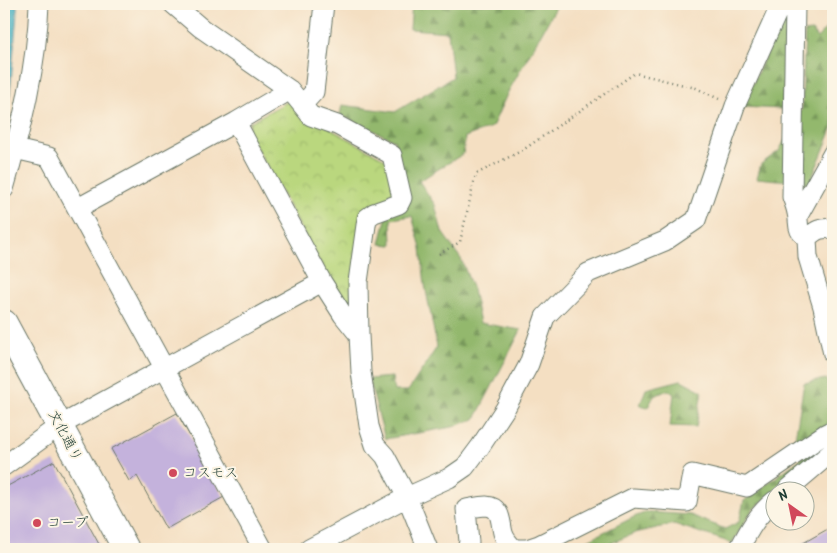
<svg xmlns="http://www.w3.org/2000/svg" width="837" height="553" font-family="Kalam,'Klee One',sans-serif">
	<defs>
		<pattern id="forest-firs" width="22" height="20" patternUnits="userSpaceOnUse" patternTransform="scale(1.25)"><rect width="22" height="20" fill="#93b86d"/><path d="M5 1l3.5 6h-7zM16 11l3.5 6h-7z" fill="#77975a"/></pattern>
		<pattern id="park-crowns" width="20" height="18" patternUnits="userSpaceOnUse" patternTransform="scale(1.25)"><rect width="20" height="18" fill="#bad77e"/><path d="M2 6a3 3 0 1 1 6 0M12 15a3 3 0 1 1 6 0" fill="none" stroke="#9fb96e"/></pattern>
	</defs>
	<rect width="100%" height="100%" fill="#fcf5e5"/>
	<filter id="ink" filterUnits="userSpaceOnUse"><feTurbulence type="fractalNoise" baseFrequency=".02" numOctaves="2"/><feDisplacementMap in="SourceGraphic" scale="10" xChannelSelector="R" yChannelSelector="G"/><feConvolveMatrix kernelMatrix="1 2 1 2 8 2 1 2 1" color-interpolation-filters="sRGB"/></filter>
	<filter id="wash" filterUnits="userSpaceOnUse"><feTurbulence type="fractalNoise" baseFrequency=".0096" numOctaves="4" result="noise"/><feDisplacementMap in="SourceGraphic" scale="20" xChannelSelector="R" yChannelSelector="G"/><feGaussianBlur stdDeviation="1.12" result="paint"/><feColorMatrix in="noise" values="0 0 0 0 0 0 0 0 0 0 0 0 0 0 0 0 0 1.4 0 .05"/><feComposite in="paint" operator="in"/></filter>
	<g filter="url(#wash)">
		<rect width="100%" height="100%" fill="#f4dfc2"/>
		<path fill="url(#forest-firs)" stroke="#597a50" d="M412 4H558L508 92 492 127 465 137 463 154 419 181 435 205 442 232 461 259 473 290 480 323 521 330 475 419 452 427 385 439 369 379 392 377 394 391H408L437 347 425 285 421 248 412 216 391 219 392 245 380 244 387 215 408 197 394 140 340 115 342 105 395 112 453 77 448 32 410 29Z
			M789 4 782 109 742 107Z
			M833 6V127L809 185 800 182 757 178 761 164 779 151 802 109 805 32 812 31 817 38 828 26V12Z
			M826 379 833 400V423L794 445 804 383Z
			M681 380 702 391 696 427 670 426 674 394 668 390 654 396 648 407 640 405 646 389Z
			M814 449 819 455 752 510 732 543 674 524 635 533 597 549H570L634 517 647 512 690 515 725 529 739 522 744 501Z"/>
		<path fill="url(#park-crowns)" stroke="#6c8a59" d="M287 102 296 103 334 131 390 162 397 196 369 207 353 305 345 308 248 132 250 122Z"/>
		<path fill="#41adc0" stroke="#30757a" d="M4 4H17V13L10 94 4 117Z"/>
		<g id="blocks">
			<path fill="#c4b2dc" d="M177 413 224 497 166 529 137 476 129 481 111 449Z
				M54 461 100 546 94 549H4V488Z
				M833 526V549H800L798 546Z"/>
		</g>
	</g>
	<g filter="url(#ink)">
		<use href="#blocks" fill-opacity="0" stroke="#6a7666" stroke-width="1"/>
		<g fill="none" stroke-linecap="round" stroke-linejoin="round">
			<defs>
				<path id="street" d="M173 4 201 28 290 90 311 116 337 125 392 155 402 198 399 204 374 213 367 218 358 282 359 335
					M795 4 792 197C794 202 796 207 797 213 800 225 795 229 807 238L808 257 823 307 833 354
					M303 104 314 92 324 4
					M15 149 49 157 263 549
					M4 189C21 128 37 67 39 4
					M78 208 236 122 290 90
					M798 216 833 153
					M807 238C816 230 821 227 833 229
					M322 282 343 315 359 335 361 372 369 426 375 445 385 456 407 497 428 549
					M4 466 59 426 322 282 236 122
					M787 490 833 451
					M309 549 407 497 449 478 465 467 480 447 505 409 529 364 545 317 588 273 665 241 696 220 735 106 781 4
					M467 549 469 542 466 509C472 508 480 506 486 506 502 507 500 522 503 533 505 540 509 544 514 549H527L539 545 633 498 687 502 692 474 747 487 825 434 833 430
					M739 549C749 530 757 515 774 501"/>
				<path id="secondary" d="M4 323 126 549"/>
			</defs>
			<use href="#street" stroke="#6a7666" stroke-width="21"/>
			<use href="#secondary" stroke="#6a7666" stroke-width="28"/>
			<path stroke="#6a7666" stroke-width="2.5" stroke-dasharray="1 4" stroke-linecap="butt" d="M439 254 460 242 476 174 523 150 635 73 696 88 719 99"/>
			<use href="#street" stroke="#fff" stroke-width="19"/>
			<use href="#secondary" stroke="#fff" stroke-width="26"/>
		</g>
	</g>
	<g fill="#d1495b" stroke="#fcf5e5" stroke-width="2">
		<circle cx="173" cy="473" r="5"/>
		<circle cx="37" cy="523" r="5"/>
	</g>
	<g text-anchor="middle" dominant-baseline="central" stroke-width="4" stroke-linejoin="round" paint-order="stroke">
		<g font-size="14" fill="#1f3d34" stroke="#fcf5e5">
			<text transform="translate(65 436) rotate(62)">文化通り</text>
		</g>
		<g font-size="14" fill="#1f3d34" stroke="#fcf5e5" text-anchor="start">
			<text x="183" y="473">コスモス</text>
			<text x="47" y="523">コープ</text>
		</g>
	</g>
	<rect width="837" height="553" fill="none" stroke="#fcf5e5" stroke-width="20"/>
	<g transform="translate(790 506) rotate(327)"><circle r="24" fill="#fcf5e5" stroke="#a4ab9e"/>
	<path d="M0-4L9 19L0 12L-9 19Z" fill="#d1495b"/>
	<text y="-8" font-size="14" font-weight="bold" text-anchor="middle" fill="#1f3d34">N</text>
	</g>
</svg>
